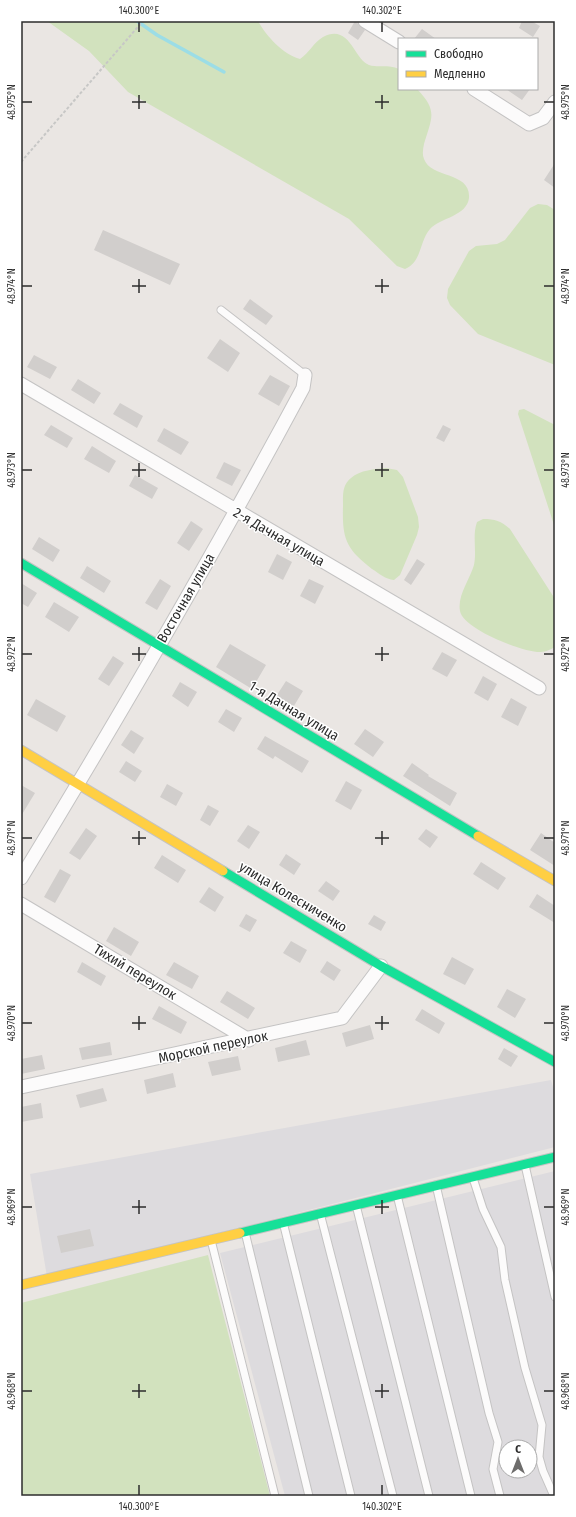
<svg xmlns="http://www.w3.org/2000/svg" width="576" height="1517" font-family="'Fira Sans Condensed',sans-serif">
	<rect width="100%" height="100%" fill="#eae6e3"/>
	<path fill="#dddbde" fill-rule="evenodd" d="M551 1080 555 1094V1147L47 1277 30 1174Z
		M555 1171V1496H285L220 1253ZM506 1447H530V1471H506Z"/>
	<path fill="#d2e2be" d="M47 21H258C266 36 284 55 300 59 309 53 314 42 323 37 350 23 354 60 369 65 378 68 388 64 399 69V89H417C438 111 432 117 424 144 423 149 422 154 424 159 431 179 471 171 469 198 467 216 440 218 430 229 419 242 422 262 405 269L397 266 349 219 128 92 89 51Z
		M538 204 547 205 555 210V365L478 334 450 305 447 298 448 289 469 251 476 246 497 244 505 240 530 208Z
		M524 409 555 425V528L518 414 519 410Z
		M386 468 397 470 403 477 418 517 419 527 417 535 400 575 394 580C385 579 380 574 372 569 346 549 342 539 343 506 343 495 342 485 351 478 360 470 375 469 386 468Z
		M483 519C495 519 501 521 510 529L555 599V647C551 649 546 652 541 652 524 653 463 629 460 611 457 596 470 579 474 565 477 550 472 536 477 522Z
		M208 1255 270 1496H21V1303Z"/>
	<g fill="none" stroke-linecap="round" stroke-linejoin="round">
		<path stroke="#9cdde6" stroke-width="3.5" d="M137 21 157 35 224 72"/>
	</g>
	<path fill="#d1cecc" d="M355 21 365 30 358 40 348 33Z
		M522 21H531L540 26 533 37 519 28Z
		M422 29 436 39H414Z
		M506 89H530L522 100Z
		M555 163V188L544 180Z
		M103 230 180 264 170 285 94 250Z
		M250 299 273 316 266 325 243 309Z
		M220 339 240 353 228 372 207 358Z
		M34 355 57 367 50 379 27 367Z
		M270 375 290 386 279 406 258 394Z
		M78 379 101 393 94 404 71 390Z
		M120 403 143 416 137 428 113 414Z
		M51 425 73 438 67 448 44 435Z
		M443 425 451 429 444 442 436 438Z
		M164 428 189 442 181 455 157 441Z
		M92 446 116 461 109 473 84 459Z
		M224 462 241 470 232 486 216 478Z
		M135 475 158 488 152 499 129 486Z
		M191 521 203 529 189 551 177 543Z
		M39 537 60 550 53 562 32 549Z
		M277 554 292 562 283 580 268 572Z
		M417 559 425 564 411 585 404 580Z
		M87 566 111 581 104 593 80 578Z
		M160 579 171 586 157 610 145 603Z
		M309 579 324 586 315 604 300 596Z
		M21 583 37 593 28 607 21 603Z
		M54 602 79 617 69 632 45 617Z
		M230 644 266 665 252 689 216 667Z
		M442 652 457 660 447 677 432 669Z
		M113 656 124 663 109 686 98 679Z
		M483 676 497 684 488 701 474 693Z
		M286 681 303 691 292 709 275 698Z
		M180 682 197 692 188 707 172 696Z
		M511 698 527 707 518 726 501 717Z
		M36 699 66 716 57 732 27 715Z
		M226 709 242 718 234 732 218 722Z
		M365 729 384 742 373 757 354 744Z
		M131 730 144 738 134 754 121 745Z
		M265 736 309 761 302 773 275 756 273 759 257 749Z
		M126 761 142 771 135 782 119 772Z
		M412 763 429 775 428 776 457 793 450 806 403 776Z
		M346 781 362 790 351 810 335 801Z
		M167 784 183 793 176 806 160 797Z
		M21 785 35 793 21 816Z
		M208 805 219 811 210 826 200 820Z
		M248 825 260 832 249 849 237 841Z
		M86 828 97 836 80 860 69 853Z
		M426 829 438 837 430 848 418 839Z
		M541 833 555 843V866L530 850Z
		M286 854 301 864 294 875 279 865Z
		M162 855 186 870 178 883 154 868Z
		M481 862 506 878 498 890 473 874Z
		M60 869 71 875 55 903 44 897Z
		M326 881 340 891 333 901 318 891Z
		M209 887 224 897 215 912 199 902Z
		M537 894 555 906V923L529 907Z
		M246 914 257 920 250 932 239 926Z
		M374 915 386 922 381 931 368 924Z
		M114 927 139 942 131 956 106 941Z
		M291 941 307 950 300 963 283 953Z
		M452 957 474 969 465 985 443 974Z
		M327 961 341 970 334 981 320 972Z
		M82 962 106 976 101 986 77 972Z
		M174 962 199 976 192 989 166 975Z
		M507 989 526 999 515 1018 497 1007Z
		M227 991 255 1008 248 1019 220 1002Z
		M159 1006 187 1022 181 1034 152 1019Z
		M422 1009 445 1023 439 1034 415 1020Z
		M370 1025 374 1039 346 1047 342 1033Z
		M306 1040 310 1055 278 1062 275 1048Z
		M110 1042 112 1055 82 1060 79 1048Z
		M504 1048 518 1056 511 1067 498 1059Z
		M42 1055 45 1069 21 1074V1059Z
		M238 1056 241 1070 212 1076 208 1062Z
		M173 1073 176 1087 147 1094 144 1080Z
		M103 1088 107 1101 80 1108 76 1095Z
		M41 1103 43 1118 21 1122V1107Z
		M90 1229 94 1246 61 1253 57 1236Z"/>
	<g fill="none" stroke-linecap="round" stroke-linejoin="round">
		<defs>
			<path id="lane" d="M221 310 305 375
				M525 1165 555 1297
				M473 1178 483 1209 501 1247 505 1280 525 1368 542 1425 539 1457 543 1471 554 1496
				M436 1185 489 1413 498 1442 493 1469 500 1496
				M397 1195 471 1496
				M356 1205 429 1496
				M320 1213 393 1496
				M283 1222 351 1496
				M245 1232 309 1496
				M211 1240 275 1496"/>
			<path id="street" d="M365 21 399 42
				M474 89 529 124 543 118 555 102
				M21 384 539 688
				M21 878C119 717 214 554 303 388L305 375
				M21 904 249 1040
				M21 1087 342 1018 381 966"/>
			<path id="fast" d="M21 563 478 836
				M223 871 381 966 555 1062
				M240 1233 555 1157"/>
			<path id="slow" d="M21 750 223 871
				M478 836 555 881
				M21 1285 240 1233"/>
		</defs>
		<use href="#lane" stroke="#c4c3c3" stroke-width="9"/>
		<use href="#street" stroke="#c4c3c3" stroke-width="15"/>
		<use href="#fast" stroke="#c4c3c3" stroke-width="11"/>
		<use href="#slow" stroke="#c4c3c3" stroke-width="11"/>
		<path stroke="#c7c7c6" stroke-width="2" stroke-dasharray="3 2" stroke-linecap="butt" d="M21 162 143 21"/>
		<use href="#lane" stroke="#fcfbfb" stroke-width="7"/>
		<use href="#street" stroke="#fcfbfb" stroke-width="13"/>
		<use href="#fast" stroke="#16e098" stroke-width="9"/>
		<use href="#slow" stroke="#ffcf43" stroke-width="9"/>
	</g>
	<path fill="none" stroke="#2c2c2c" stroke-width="1.5" d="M139 22V32M382 22V32M139 95V109M382 95V109M22 102H32M132 102H146M375 102H389M544 102H554M139 279V293M382 279V293M22 286H32M132 286H146M375 286H389M544 286H554M139 463V477M382 463V477M22 470H32M132 470H146M375 470H389M544 470H554M139 647V661M382 647V661M22 654H32M132 654H146M375 654H389M544 654H554M139 831V845M382 831V845M22 838H32M132 838H146M375 838H389M544 838H554M139 1016V1030M382 1016V1030M22 1023H32M132 1023H146M375 1023H389M544 1023H554M139 1200V1214M382 1200V1214M22 1207H32M132 1207H146M375 1207H389M544 1207H554M139 1384V1398M382 1384V1398M22 1391H32M132 1391H146M375 1391H389M544 1391H554M139 1485V1495M382 1485V1495"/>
	<g text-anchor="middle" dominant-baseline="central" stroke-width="3" stroke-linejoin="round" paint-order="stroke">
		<g font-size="14" fill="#2c2c2c" stroke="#fff">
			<text transform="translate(279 537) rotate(30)">2-я Дачная улица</text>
			<text transform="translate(186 598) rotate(-60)">Восточная улица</text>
			<text transform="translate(294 711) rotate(31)">1-я Дачная улица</text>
			<text transform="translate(293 897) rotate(31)">улица Колесниченко</text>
			<text transform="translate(135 972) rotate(31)">Тихий переулок</text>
			<text transform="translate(213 1047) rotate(-12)">Морской переулок</text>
		</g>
	</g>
	<rect width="576" height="1517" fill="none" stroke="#ffffff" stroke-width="44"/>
	<rect x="398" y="38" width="140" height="52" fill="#ffffff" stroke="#ababab"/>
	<rect x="406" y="51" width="20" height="6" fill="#16e098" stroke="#ababab"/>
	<text x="434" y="58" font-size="12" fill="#2c2c2c">Свободно</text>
	<rect x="406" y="71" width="20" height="6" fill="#ffcf43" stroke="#ababab"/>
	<text x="434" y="78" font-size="12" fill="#2c2c2c">Медленно</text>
	<g transform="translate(518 1459)"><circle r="19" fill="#ffffff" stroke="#ababab"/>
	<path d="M0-3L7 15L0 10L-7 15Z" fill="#6e6d6c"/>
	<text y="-6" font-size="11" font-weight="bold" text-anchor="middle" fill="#2c2c2c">С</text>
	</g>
	<rect x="22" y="22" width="532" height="1473" fill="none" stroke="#2c2c2c" stroke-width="1.5"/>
	<g font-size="10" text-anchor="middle" fill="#2c2c2c">
		<text x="139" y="14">140.300°E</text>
		<text x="382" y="14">140.302°E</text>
		<text transform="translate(11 102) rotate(-90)" y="4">48.975°N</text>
		<text transform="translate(565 102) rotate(-90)" y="4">48.975°N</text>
		<text transform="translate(11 286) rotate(-90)" y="4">48.974°N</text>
		<text transform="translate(565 286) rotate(-90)" y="4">48.974°N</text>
		<text transform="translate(11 470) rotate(-90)" y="4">48.973°N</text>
		<text transform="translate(565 470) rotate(-90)" y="4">48.973°N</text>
		<text transform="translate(11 654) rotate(-90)" y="4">48.972°N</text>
		<text transform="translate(565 654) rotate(-90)" y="4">48.972°N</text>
		<text transform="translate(11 838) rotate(-90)" y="4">48.971°N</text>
		<text transform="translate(565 838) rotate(-90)" y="4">48.971°N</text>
		<text transform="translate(11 1023) rotate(-90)" y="4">48.970°N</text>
		<text transform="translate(565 1023) rotate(-90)" y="4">48.970°N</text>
		<text transform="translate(11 1207) rotate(-90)" y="4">48.969°N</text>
		<text transform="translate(565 1207) rotate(-90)" y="4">48.969°N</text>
		<text transform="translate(11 1391) rotate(-90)" y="4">48.968°N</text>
		<text transform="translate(565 1391) rotate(-90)" y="4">48.968°N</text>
		<text x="139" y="1510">140.300°E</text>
		<text x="382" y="1510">140.302°E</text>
	</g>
</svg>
